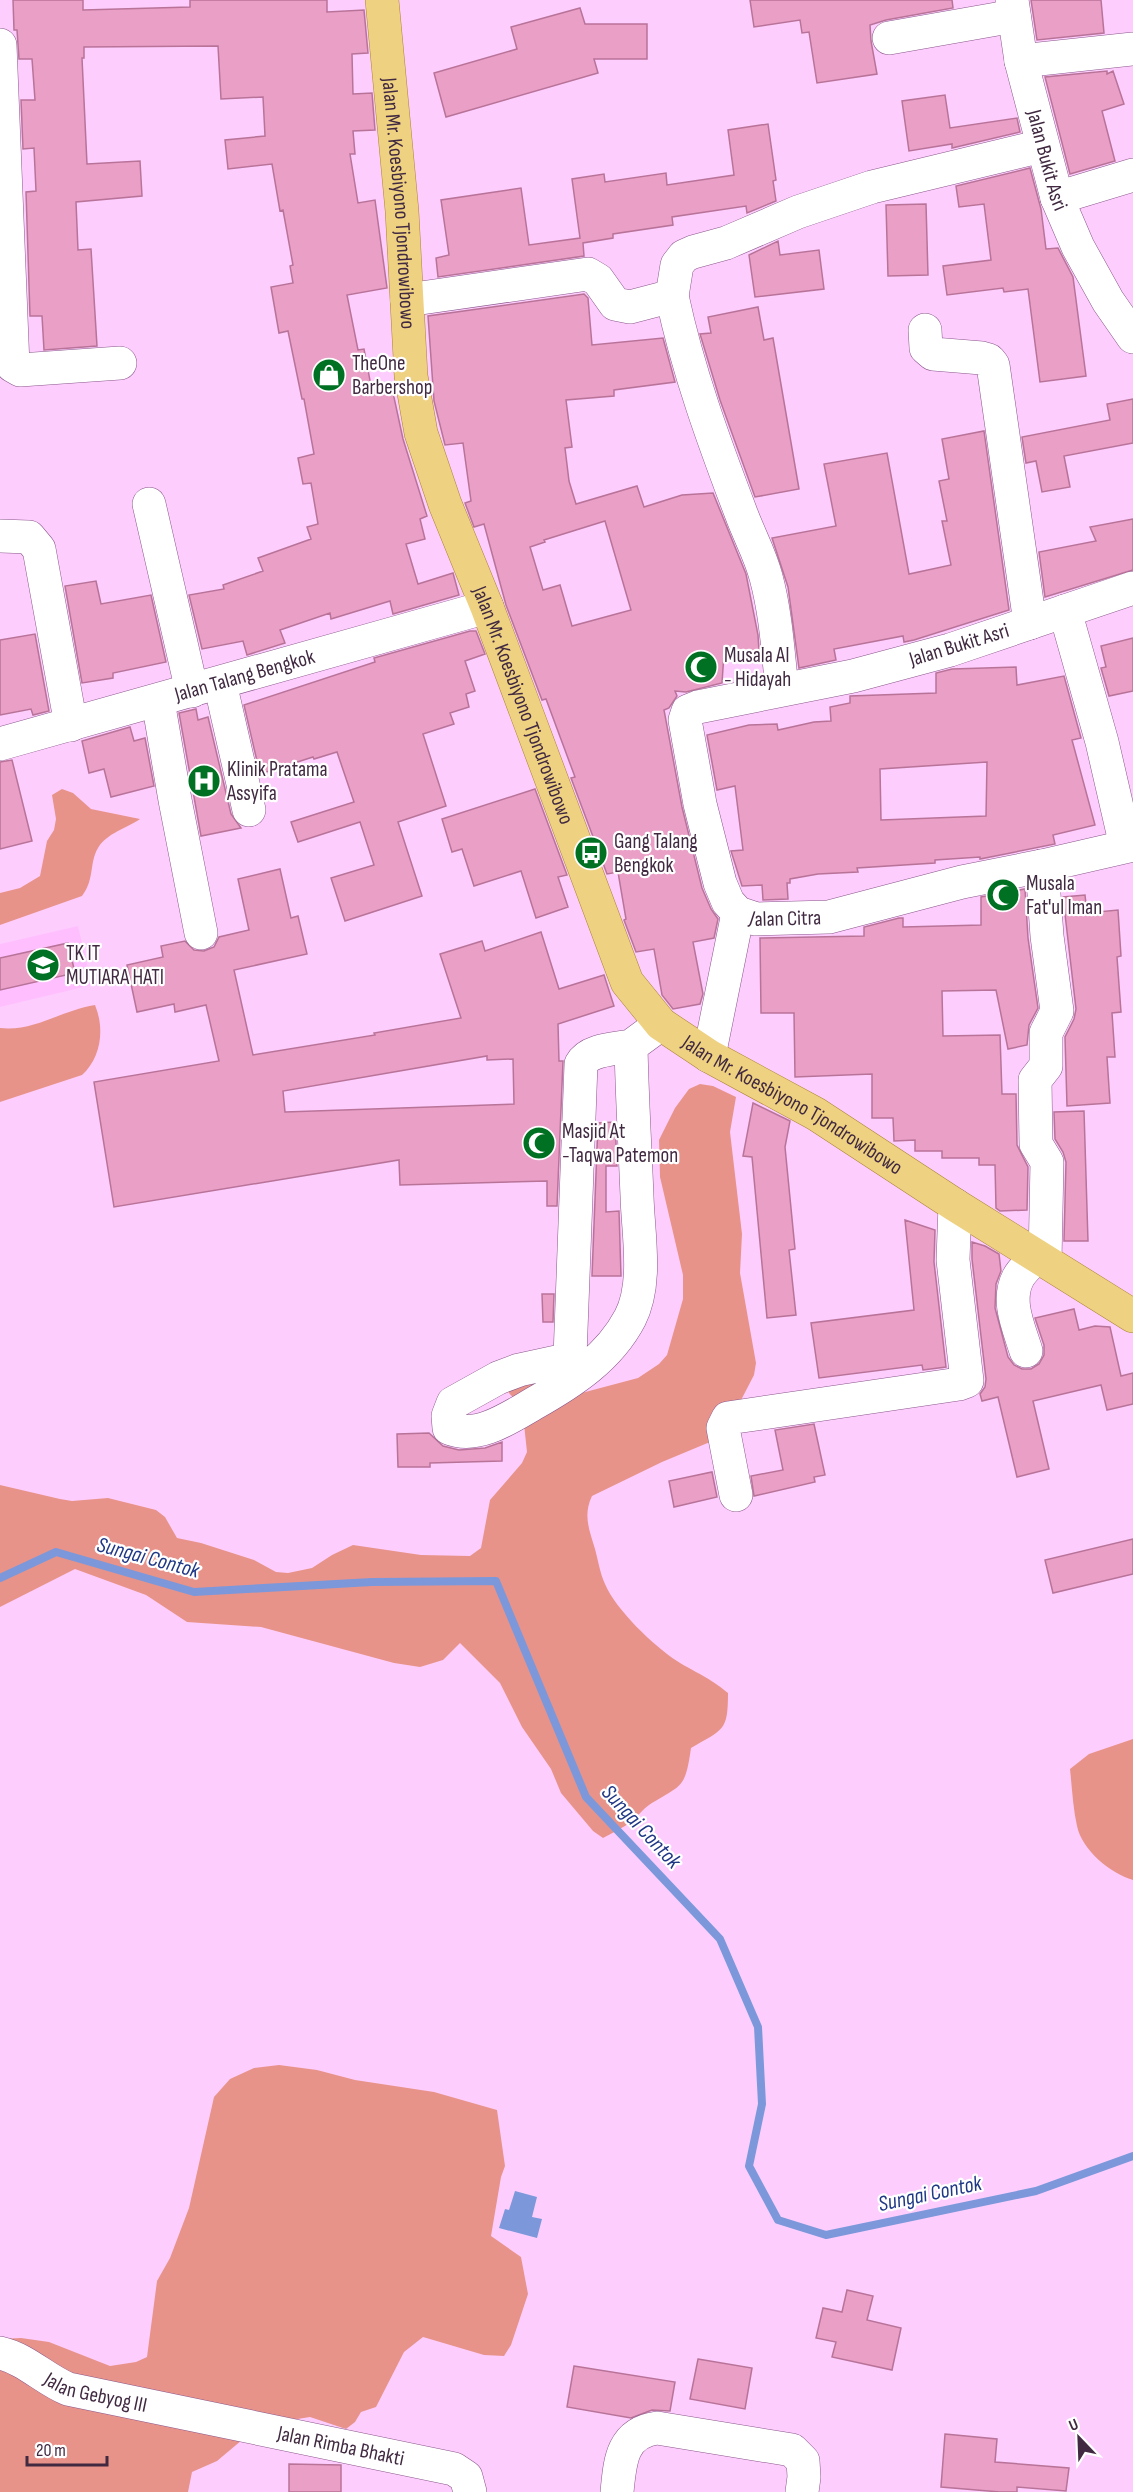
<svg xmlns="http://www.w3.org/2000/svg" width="1133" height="2492" font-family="'Sofia Sans Condensed',sans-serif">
	<rect width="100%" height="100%" fill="#fdcefd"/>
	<path fill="#ffbfff" d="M78 926 92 985 0 1007V944Z"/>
	<path fill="#e8938a" d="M62 789 73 793 91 809 140 819C127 828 107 833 98 848 89 863 95 879 82 896L0 925V893L20 888 40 876 47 841 54 830 56 819 52 795Z
		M95 1005C105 1029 101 1058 82 1075L0 1102V1028C34 1032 62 1010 95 1005Z
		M700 1084 713 1086 736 1097 730 1132 742 1234 740 1273 756 1363 754 1375 722 1437 662 1462 592 1496C583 1515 589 1529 595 1549 598 1560 600 1573 605 1584 616 1610 654 1646 677 1661 696 1673 709 1677 728 1693 728 1732 723 1729 691 1748 685 1790 682 1784 649 1805 643 1809 638 1816 632 1821 623 1828 612 1833 603 1838L593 1831 561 1793 551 1769 522 1727 500 1683 460 1643 443 1660 420 1667 394 1663 261 1627 187 1622 146 1595 75 1569 0 1607V1485L60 1499 72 1501 108 1498 156 1510 165 1517 177 1538 201 1543 254 1560 276 1572 288 1573 312 1568 332 1555 353 1545 421 1555 470 1556 481 1548 490 1500 522 1463 527 1452 523 1415 518 1403 509 1393 504 1383 508 1371 574 1395 638 1378 659 1364 667 1355 683 1299V1275L660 1177 659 1140 675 1108 689 1089Z
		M1133 1739V1880C1110 1873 1082 1850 1077 1826 1073 1808 1072 1788 1070 1769L1089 1754Z
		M279 2065 317 2070 355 2080 434 2092 497 2110 505 2166 501 2177 491 2236 521 2257 528 2294 511 2345 504 2356 484 2355 423 2337 404 2352 376 2407 361 2412 355 2422 346 2429 310 2417 260 2425 217 2461 192 2472 188 2492H0V2339L21 2338 49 2342 110 2366 136 2362 147 2357 157 2281 170 2258 189 2208 214 2097 230 2079 254 2068Z"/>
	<path fill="#7c98db" d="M515 2191 537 2197 532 2217 542 2219 537 2238 499 2228 505 2209 509 2210Z"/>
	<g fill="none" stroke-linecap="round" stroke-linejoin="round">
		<path stroke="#7c98db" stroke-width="8" d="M0 1578 56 1552 194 1592 372 1582 496 1581 586 1797 720 1939 758 2027 762 2104 749 2166 778 2220 826 2235 1036 2191 1133 2156"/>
	</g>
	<path fill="#e99fc6" stroke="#b97399" stroke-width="1.5" fill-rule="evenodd" d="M13 0H83V10L190 7V0H327V12L364 10 368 53 352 54 353 94 372 93 375 130 353 131 355 154H350L358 203 375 200 387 288 347 295 358 350 364 349 372 391 392 388 403 439 427 516 420 519 425 539 406 544 418 584 453 573 459 595 393 614 390 601 331 619 330 613 280 630 285 643 247 655 243 641 202 649 189 595 224 589 223 585 263 571 258 558 311 539 307 527 318 524 311 483 303 484 298 458 314 454 304 399H302L288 331 279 333 271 287 293 283 290 266 293 265 283 210 280 211 272 164 228 169 225 140 265 136 263 97 221 99 218 46 84 47V58H82L87 164 140 161 142 196 76 202 78 250 91 249 97 346 44 350 42 316H30L26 192 36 191 34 148 23 149 21 100H35L32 59H19L17 30H14Z
		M750 0H952L953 8 886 20 870 25 871 41 877 74 817 83 809 32 802 33 800 20 754 27Z
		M1031 0H1101L1104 33 1037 40Z
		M580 8 585 24H647V59H594L598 73 446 117 434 73 517 49 511 27Z
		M1107 71V74L1113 71 1124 104 1102 111 1115 161 1070 174 1045 77Z
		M945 95 950 128 1017 118 1020 132 952 148V144L909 151 902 101Z
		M768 124 776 180 773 181 776 201 747 213 746 206 672 217 673 225 613 234V238L583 243 584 256 438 277 436 258 449 255 441 200 521 188 529 245 580 238 572 179 604 174 605 182 666 173 667 185 734 175 728 130Z
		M1030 168 1041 209 1046 249 1058 248 1073 277 1086 376 1040 382 1028 289 1004 292 1003 288 947 295 943 266 991 260 984 204 959 207 956 186Z
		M926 204 928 275 888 276 886 205Z
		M778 241 780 255 819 250 824 289 755 297 749 255Z
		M584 294 588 298 592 345 663 338 675 382 614 390V396L566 400 572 447 565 448 569 481 576 504 637 486 644 507 682 495 713 493 746 574 758 635 759 651 724 654 722 683 686 692 675 691 677 696 669 708 664 710 682 807 702 888 711 909 718 919 714 938 693 942 703 994 700 1004 673 1009 662 995 654 949 636 952 624 920 626 919 618 872 607 874 571 778 575 777 546 699 542 700 506 605 484 524 474 527 465 503 471 501 463 443 445 445 434 401 428 316ZM605 521 631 610 572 626 560 585 543 590 530 547 545 542 544 540Z
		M758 307 764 340 773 338 799 489 755 497 720 400 700 334 711 333 708 317Z
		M1133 399V443L1064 456 1070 487 1042 492 1036 461 1026 463 1022 437 1110 420 1107 404Z
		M984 431 1009 610 914 640 904 642 903 636 834 649 836 660 799 668 788 587 772 538 836 526 824 464 887 453 909 574 951 565 942 521H947L939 481 949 479 942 439Z
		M1133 519V570L1045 597 1039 552 1096 541 1090 527Z
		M96 581 101 604 151 595 166 662 113 673V678L82 683 65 586Z
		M470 631H476L485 654 465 661 475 691 466 694 469 707 450 713 454 724 423 734 446 806 398 822 422 896 345 921 331 878 374 865 360 822 298 842 291 822 354 802 337 752 314 759 313 757 260 774 244 705 375 662 374 658Z
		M35 634 49 711 33 715 31 709 0 715V640Z
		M1133 638V691L1109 696 1101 668 1106 667 1101 646Z
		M1016 667 1017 685 1064 676 1081 738 1072 740 1095 825 1053 835 1055 844 980 859V857L935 860V863L857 868 858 872 818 874 790 879V883H787L788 899 763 900 762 885 742 886 731 851 743 850 735 786 717 790 707 735 749 725 777 724 778 730 814 722 831 721 830 707 850 703V696L936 693V673L952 669ZM987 762 986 816 881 820 880 769Z
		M196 709 198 720 208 717 231 814 241 828 201 836 179 713Z
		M130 727 134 741 145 738 154 786 111 797 104 769 89 773 82 741Z
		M12 760 32 841 0 849V762Z
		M535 789 567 875 558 877 568 907 536 918 521 871 474 886 462 849 452 852 442 819Z
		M280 869 291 918 298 916 307 954 234 970 253 1055 375 1035 374 1033 461 1018 440 954 482 941 485 951 541 932 559 989 604 975 614 1006 558 1024 559 1061H563L557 1206H547V1181L400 1185 399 1160 114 1207 94 1082 219 1061 206 1005 175 1012 174 1004 137 1012 127 965 163 957 161 946 185 941 194 950 204 951 214 947 219 937 249 930 238 879ZM487 1056V1060L513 1059 514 1104 285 1112 283 1091Z
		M1025 889 1028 938 1038 1008 1029 1025 1027 1045 1008 1049 996 990 942 991 943 1036 1000 1035 1002 1094H1016L1017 1145 1028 1167 1027 1210 1000 1211 996 1208 995 1165H979V1158H942V1151H915V1140L894 1141 893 1118H872V1074L795 1077 794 1013H761L760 938 864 936V927L899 918H903V927L981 925V897Z
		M1085 895 1087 913 1118 910 1121 956 1117 957 1121 1012 1112 1013 1115 1057H1107L1110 1103 1067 1106 1065 1037 1074 1019 1076 1009 1063 897Z
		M68 943 75 973 0 990V958Z
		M753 1103 790 1121 785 1147 795 1249 789 1250 796 1315 767 1318 752 1157 743 1156Z
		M1084 1111 1088 1241H1064L1066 1162 1063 1152 1055 1139 1054 1112Z
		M615 1122 617 1166H606V1212L619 1211 621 1276H592L598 1123Z
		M905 1220 935 1230 934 1262 946 1367 923 1370 922 1365 819 1378 811 1323 914 1310Z
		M972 1242 985 1246 999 1254 1001 1271 996 1284 995 1308 1008 1357 1014 1365 1022 1369H1031L1039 1364 1044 1355V1345L1035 1318 1074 1309 1079 1330 1095 1326 1110 1327 1121 1376 1133 1373V1404L1107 1410 1101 1385 1033 1401 1049 1469 1017 1477 998 1397 982 1401 980 1394 985 1387 986 1379 972 1259Z
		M542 1294H554L553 1322H543Z
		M814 1424 825 1475 814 1477 815 1482 754 1496 751 1476 783 1470 775 1430Z
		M429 1433 443 1446 459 1450 485 1448 502 1442V1461L430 1463V1467H398L397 1434Z
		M712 1472 717 1497 674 1507 669 1481Z
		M1133 1539V1574L1053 1593 1045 1560Z
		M847 2290 873 2296 867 2320 901 2328 892 2370 832 2357 836 2342 816 2338 823 2308 842 2312Z
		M698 2359 752 2368 745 2409 690 2399Z
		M574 2366 675 2382 670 2411 652 2410 631 2418 567 2407Z
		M945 2434 997 2439 995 2462 1069 2468 1066 2491 1017 2487V2492H1000L941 2487Z
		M289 2464 341 2465V2492H289Z"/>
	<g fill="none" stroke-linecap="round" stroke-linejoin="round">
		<defs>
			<g id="minor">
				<path id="s1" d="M1012 0 1021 61 1057 198 1078 247 1108 301 1133 337"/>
				<path d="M889 38 1014 16"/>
				<path d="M0 45 13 366 20 370 120 363"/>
				<path d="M1021 61 1133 49"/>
				<path d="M1057 198 1133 175"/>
				<path d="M672 296C688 371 714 442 741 513 749 535 760 554 766 577 776 614 778 652 782 689"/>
				<path d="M407 300 588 274 598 280 615 304 630 307 672 296 677 265 684 256 693 252 726 243 798 212 872 187 1042 146"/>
				<path d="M925 330 926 348 933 354 982 358 989 360 993 365 1030 623"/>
				<path d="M149 504 192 691"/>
				<path d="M0 536 29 537 39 549 71 725"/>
				<path id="s2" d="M1133 588 950 650 853 676 698 707 688 711 685 720 700 804 720 883 728 902 738 913 756 919 829 917 962 882 1042 866 1133 845"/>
				<path d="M1065 611 1102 742 1126 846"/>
				<path d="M220 683 249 810"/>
				<path d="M158 701 175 800 201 933"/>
				<path id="s3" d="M0 744 487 607"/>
				<path d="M1042 866 1047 936 1057 1011 1046 1033V1066L1035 1080 1036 1144 1047 1162 1045 1261"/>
				<path d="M631 1046C616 1049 589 1049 581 1064L570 1357 565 1360 519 1370 498 1378 453 1403 448 1416 449 1428C477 1440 509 1418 533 1404 572 1382 609 1358 630 1318 648 1283 638 1234 637 1196 635 1146 632 1096 631 1046L661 1024"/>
				<path d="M709 1056 738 913"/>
				<path d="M1026 1351C1019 1328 1006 1301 1018 1278 1022 1270 1031 1263 1037 1256"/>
				<path d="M736 1495 723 1428 728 1418 959 1384 967 1381 953 1260 955 1205"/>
				<path id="s4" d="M0 2353C26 2359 44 2379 68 2389L454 2469 466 2477 470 2492"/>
				<path d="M617 2492C620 2462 621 2433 657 2428L792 2450 803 2461 804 2477 802 2492"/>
			</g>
			<g id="major">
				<path id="s5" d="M382 0 402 211 411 376 421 433 445 504 487 607 627 982 661 1024 709 1056 816 1114 955 1205 1133 1316"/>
			</g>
		</defs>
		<use href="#minor" stroke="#8a568b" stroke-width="34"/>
		<use href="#major" stroke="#ac8335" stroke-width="34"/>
		<use href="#minor" stroke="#fff" stroke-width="33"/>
		<use href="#major" stroke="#efd182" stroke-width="33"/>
	</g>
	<defs>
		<symbol id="shop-disc" viewBox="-11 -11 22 22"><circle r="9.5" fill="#007023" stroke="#fff"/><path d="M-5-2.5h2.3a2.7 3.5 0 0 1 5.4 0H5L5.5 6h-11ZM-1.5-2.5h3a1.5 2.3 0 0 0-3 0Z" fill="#fff"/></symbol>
		<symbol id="mosque-disc" viewBox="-11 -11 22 22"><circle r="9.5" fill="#007023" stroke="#fff"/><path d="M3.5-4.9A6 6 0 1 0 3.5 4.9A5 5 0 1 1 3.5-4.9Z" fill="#fff"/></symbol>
		<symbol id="hospital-disc" viewBox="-11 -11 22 22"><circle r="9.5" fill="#007023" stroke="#fff"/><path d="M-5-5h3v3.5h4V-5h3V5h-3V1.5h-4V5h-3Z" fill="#fff"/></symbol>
		<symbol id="bus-disc" viewBox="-11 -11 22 22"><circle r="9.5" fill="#007023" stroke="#fff"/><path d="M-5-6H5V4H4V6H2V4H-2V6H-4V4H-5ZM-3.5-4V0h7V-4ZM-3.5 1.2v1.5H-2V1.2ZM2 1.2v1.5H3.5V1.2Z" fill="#fff"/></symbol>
		<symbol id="school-disc" viewBox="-11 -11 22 22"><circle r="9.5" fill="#007023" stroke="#fff"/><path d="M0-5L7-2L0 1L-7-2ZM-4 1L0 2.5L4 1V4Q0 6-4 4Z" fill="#fff"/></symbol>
	</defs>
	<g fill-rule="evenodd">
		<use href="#shop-disc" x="310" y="356" width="38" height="38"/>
		<use href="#mosque-disc" x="682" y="648" width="38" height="38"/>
		<use href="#hospital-disc" x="185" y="762" width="38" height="38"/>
		<use href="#bus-disc" x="572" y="834" width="38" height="38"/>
		<use href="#mosque-disc" x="984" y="876" width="38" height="38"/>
		<use href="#school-disc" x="24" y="946" width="38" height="38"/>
		<use href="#mosque-disc" x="520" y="1124" width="38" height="38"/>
	</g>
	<g text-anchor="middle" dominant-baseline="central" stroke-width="4.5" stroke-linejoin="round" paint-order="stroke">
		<g font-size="21" fill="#412a41" stroke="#fff">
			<text stroke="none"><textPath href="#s1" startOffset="164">Jalan Bukit Asri</textPath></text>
			<text stroke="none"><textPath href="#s5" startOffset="204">Jalan Mr. Koesbiyono Tjondrowibowo</textPath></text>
			<text transform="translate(959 645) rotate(-17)">Jalan Bukit Asri</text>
			<text stroke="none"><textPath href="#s3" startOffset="254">Jalan Talang Bengkok</textPath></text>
			<text stroke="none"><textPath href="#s5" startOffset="726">Jalan Mr. Koesbiyono Tjondrowibowo</textPath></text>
			<text stroke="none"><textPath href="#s2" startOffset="723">Jalan Citra</textPath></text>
			<text stroke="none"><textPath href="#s5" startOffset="1230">Jalan Mr. Koesbiyono Tjondrowibowo</textPath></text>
			<text stroke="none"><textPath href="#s4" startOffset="105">Jalan Gebyog III</textPath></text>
			<text stroke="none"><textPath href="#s4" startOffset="356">Jalan Rimba Bhakti</textPath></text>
		</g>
		<g font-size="21" fill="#412a41" stroke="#fff" text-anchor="start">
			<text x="352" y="363">TheOne<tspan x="352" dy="24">Barbershop</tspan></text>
			<text x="724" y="655">Musala Al<tspan x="724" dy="24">- Hidayah</tspan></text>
			<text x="227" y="769">Klinik Pratama<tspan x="227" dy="24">Assyifa</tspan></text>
			<text x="614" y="841">Gang Talang<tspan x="614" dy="24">Bengkok</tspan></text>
			<text x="1026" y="883">Musala<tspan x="1026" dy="24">Fat'ul Iman</tspan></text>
			<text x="66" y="953">TK IT<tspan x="66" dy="24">MUTIARA HATI</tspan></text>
			<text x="562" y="1131">Masjid At<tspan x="562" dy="24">-Taqwa Patemon</tspan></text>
		</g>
		<g font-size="22" font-style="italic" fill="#1f3886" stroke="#fff">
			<text transform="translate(148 1558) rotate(15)">Sungai Contok</text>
			<text transform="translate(641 1827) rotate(47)">Sungai Contok</text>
			<text transform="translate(930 2194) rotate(-12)">Sungai Contok</text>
		</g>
	</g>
	<g transform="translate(1079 2438) rotate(337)" stroke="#ffffff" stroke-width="4.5" paint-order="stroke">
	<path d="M0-4.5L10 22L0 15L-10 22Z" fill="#412a41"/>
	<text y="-9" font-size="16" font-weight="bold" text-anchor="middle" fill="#412a41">U</text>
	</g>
	<path d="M27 2456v9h80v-9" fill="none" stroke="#412a41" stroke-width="3"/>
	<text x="36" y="2456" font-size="18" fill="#412a41" stroke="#ffffff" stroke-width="4.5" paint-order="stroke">20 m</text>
</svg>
